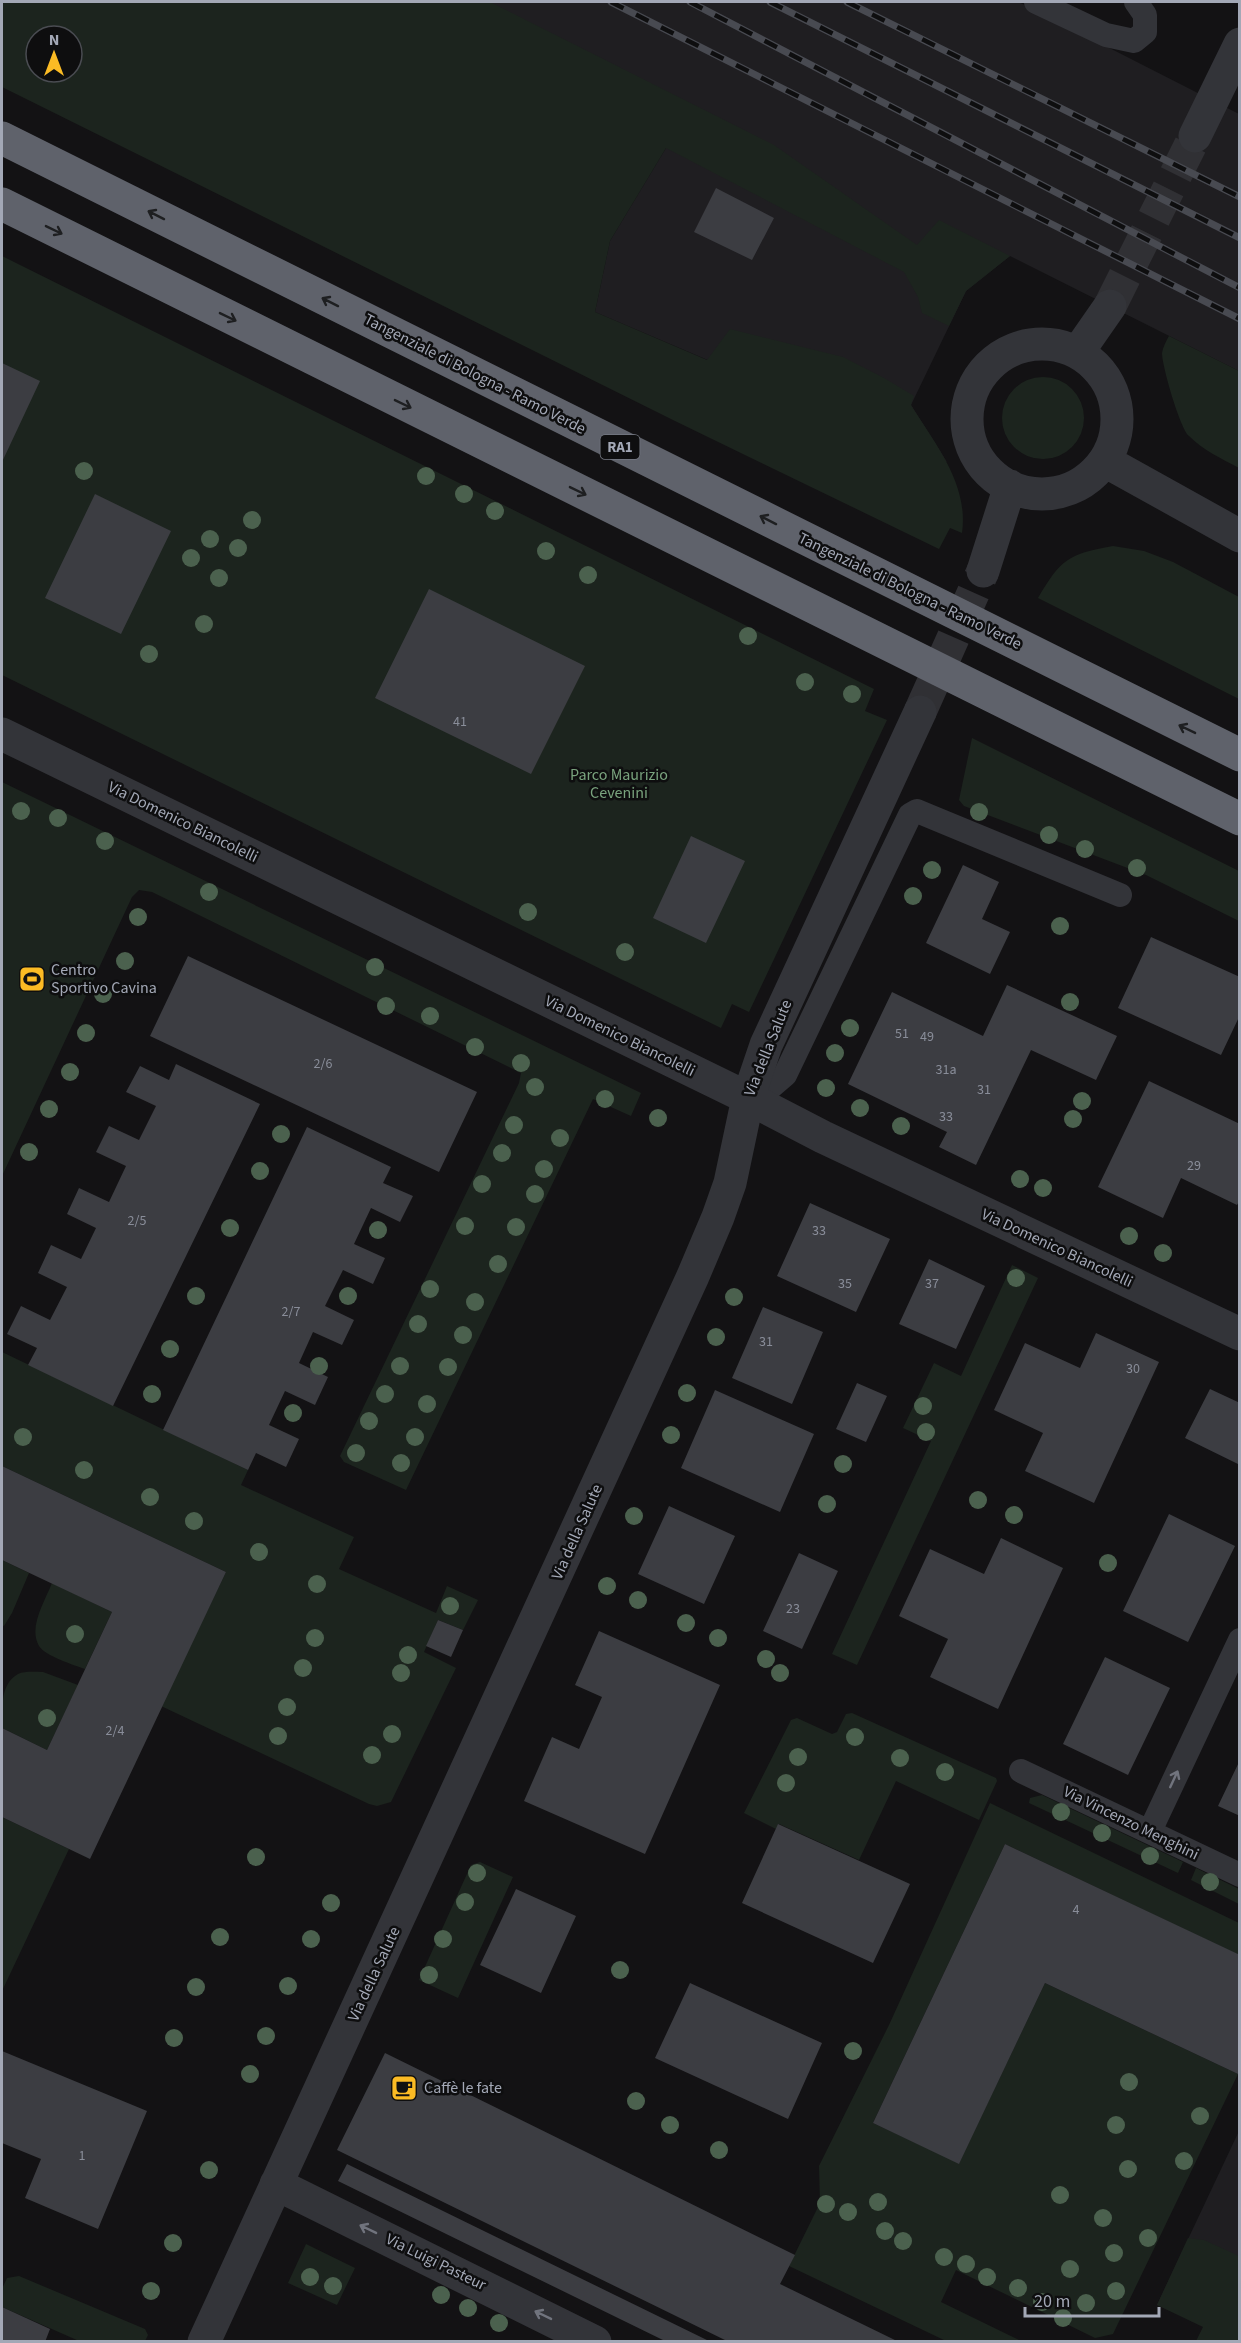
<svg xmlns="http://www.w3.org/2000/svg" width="1241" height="2343" font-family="'Source Sans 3',sans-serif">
	<rect width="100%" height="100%" fill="#131214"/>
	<path fill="#1f1e21" d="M490 2H1018L1027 6 1239 114V371L1010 256 966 291 911 405 947 462 595 312 610 241 666 148Z
		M1239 2131V2341L1157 2305Z"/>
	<path fill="#1c241e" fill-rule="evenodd" d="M2 2H490L774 145 917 245 939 220 1010 256 966 291 949 326 922 313 918 297 904 272 666 148 610 241 595 312 707 360 730 329 843 357 884 378 914 396 911 405C935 444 969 484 962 533L950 528 939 549 675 421 2 87ZM36 36H72V72H36Z
		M2 256 874 689 865 711 887 720 749 1012 732 1004 721 1028 2 675Z
		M1169 336 1239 371V468C1222 459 1203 450 1189 436 1180 428 1162 366 1162 353 1163 347 1166 341 1169 336Z
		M1002 418a41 41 0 1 1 82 0a41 41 0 1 1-82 0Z
		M1113 546 1144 551 1173 562 1239 597V699L1038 598C1061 559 1068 554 1113 546Z
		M972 738 1239 871V921L1146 875 964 806 959 800Z
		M2 782 641 1093 631 1116 593 1099 406 1490 344 1462 340 1456 519 1083 521 1073 152 892 139 890 132 897 2 1176Z
		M1012 1265 1038 1278 857 1665 832 1654 931 1441 903 1428 934 1363 961 1376Z
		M2 1352 248 1470 241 1485 354 1537 339 1569 436 1613 447 1586 478 1600 463 1630 438 1620 424 1652 456 1668 391 1802 377 1806 369 1804 161 1706 226 1572 2 1466Z
		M2 1560 29 1573 12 1613 4 1626 2 1625Z
		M52 1583 112 1612 85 1669C74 1665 45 1656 39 1646 28 1627 45 1601 52 1583Z
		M43 1672 78 1685 47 1750 2 1728C2 1709 0 1684 18 1674 24 1671 35 1672 43 1672Z
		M852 1713 996 1778 997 1781 979 1820 896 1781 859 1860 779 1824 776 1829 744 1813 791 1720 797 1718 832 1734 837 1732 846 1714Z
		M1042 1795 1183 1862 1178 1873 1029 1803 1030 1798Z
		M990 1803 1239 1923V1955L1005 1844 873 2123 959 2163 1045 1983 1238 2074 1113 2334 1095 2338 956 2270 941 2302 1021 2341H946L789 2266 820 2203 819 2166 889 2025Z
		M2 1817 69 1849 2 1991Z
		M480 1862 513 1877 458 1998 419 1980 471 1865Z
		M1196 1868 1239 1889V1904L1191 1880Z
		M1188 2238 1204 2240 1239 2256V2341H1196L1203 2327 1157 2305Z
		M306 2244 355 2268 337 2305 288 2283Z
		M19 2276 145 2329 148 2335 145 2341H79L2 2307V2289L7 2278Z"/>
	<path fill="#3c3d42" d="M716 188 774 218 752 260 694 232Z
		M2 363 40 381 2 462Z
		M95 494 171 531 121 634 45 598Z
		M429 589 585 666 531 774 375 698Z
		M691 836 745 861 706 943 653 918Z
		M963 865 999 882 982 919 1010 932 990 974 926 943Z
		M1151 937 1240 977V1015L1221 1055 1118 1008Z
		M188 956 477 1092 439 1172 150 1036Z
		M1007 985 1117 1036 1096 1080 1031 1050 976 1165 939 1147 947 1132 848 1084 892 992 983 1036Z
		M176 1064 260 1104 113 1406 28 1365 37 1348 7 1334 21 1306 50 1320 67 1287 38 1273 51 1245 81 1259 96 1228 67 1214 79 1188 109 1202 126 1166 96 1152 109 1126 139 1140 156 1106 126 1092 140 1066 169 1080Z
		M1149 1081 1240 1124V1200L1237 1205 1181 1178 1163 1218 1098 1187Z
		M307 1127 391 1167 383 1183 413 1196 400 1222 371 1208 354 1244 385 1258 373 1284 343 1270 325 1306 354 1320 342 1345 313 1332 299 1363 328 1377 315 1405 285 1391 269 1425 299 1439 286 1467 256 1453 248 1470 163 1430Z
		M810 1203 890 1239 856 1312 777 1276Z
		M929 1259 985 1286 956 1349 899 1324Z
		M763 1307 823 1332 792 1404 732 1378Z
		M1096 1333 1159 1362 1094 1503 1025 1471 1043 1433 994 1410 1025 1343 1080 1368Z
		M857 1383 887 1396 866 1442 836 1429Z
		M1210 1389 1240 1403V1465L1185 1438Z
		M715 1390 814 1434 780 1512 681 1468Z
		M2 1466 226 1572 90 1859 2 1817V1728L47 1750 112 1612 2 1560Z
		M669 1506 735 1536 704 1604 638 1574Z
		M1169 1514 1235 1546 1188 1642 1123 1611Z
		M1001 1538 1063 1568 998 1709 930 1677 948 1639 899 1616 930 1549 984 1574Z
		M799 1553 838 1571 802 1649 763 1631Z
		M438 1620 463 1630 451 1657 426 1646Z
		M599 1631 720 1685 645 1854 524 1801 552 1737 579 1749 602 1697 575 1685Z
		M1105 1657 1170 1688 1128 1775 1063 1744Z
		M1240 1760V1816L1218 1806Z
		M778 1824 910 1884 873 1963 742 1903Z
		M1005 1844 1240 1955 1238 2074 1045 1983 959 2164 873 2123Z
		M516 1889 576 1916 541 1993 480 1965Z
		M690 1983 822 2043 788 2119 655 2058Z
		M2 2051 147 2111 98 2229 25 2198 41 2159 2 2143Z
		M385 2053 795 2255 780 2284 899 2342H729L337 2150Z
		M347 2164 711 2342H667L338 2181Z
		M2 2307 50 2329 45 2342H2Z"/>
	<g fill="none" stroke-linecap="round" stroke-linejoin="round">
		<path stroke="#303034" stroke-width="33" stroke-dasharray="33 16" stroke-linecap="butt" d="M1110 306 1195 136
			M920 712 983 571"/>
		<path stroke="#333439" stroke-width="24" d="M1036 2 1106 35 1134 41 1145 32V15L1136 2
			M748 1098 771 1087 785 1075 910 815 917 811 929 816 1120 895
			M1021 1771 1240 1875
			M1150 1831 1240 1640"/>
		<path stroke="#333439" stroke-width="33" d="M1195 136 1240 44
			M967 419a75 75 0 1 1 150 0a75 75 0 1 1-150 0Z
			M1078 352 1110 306
			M1105 461 1240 536
			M983 571 1010 486
			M2 734 748 1098 823 1137 1240 1334
			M276 2184 595 2342
			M204 2342 693 1276 718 1217 730 1183 748 1098 766 1045 920 712"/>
		<path stroke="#5f626b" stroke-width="33" d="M2 138 1240 755
			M2 204 1240 819"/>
		<defs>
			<path id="rail" d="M611 2 1240 319
				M690 2 1240 288
				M770 2 1240 238
				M847 2 1240 197"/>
		</defs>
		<use href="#rail" stroke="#484a51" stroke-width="7"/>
		<use href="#rail" stroke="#0e0e0f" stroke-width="4.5" stroke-dasharray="14" stroke-linecap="butt"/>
	</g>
	<g fill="#4b614e">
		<circle cx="84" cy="471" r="9"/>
		<circle cx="426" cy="476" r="9"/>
		<circle cx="464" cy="494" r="9"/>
		<circle cx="495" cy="511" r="9"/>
		<circle cx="252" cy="520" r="9"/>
		<circle cx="210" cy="539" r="9"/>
		<circle cx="238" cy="548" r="9"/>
		<circle cx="546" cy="551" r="9"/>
		<circle cx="191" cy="558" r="9"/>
		<circle cx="588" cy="575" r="9"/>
		<circle cx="219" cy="578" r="9"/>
		<circle cx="204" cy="624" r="9"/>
		<circle cx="748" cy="636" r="9"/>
		<circle cx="149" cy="654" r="9"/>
		<circle cx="805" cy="682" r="9"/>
		<circle cx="852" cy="694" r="9"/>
		<circle cx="21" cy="811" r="9"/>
		<circle cx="979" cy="812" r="9"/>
		<circle cx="58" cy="818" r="9"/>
		<circle cx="1049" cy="835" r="9"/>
		<circle cx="105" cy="841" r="9"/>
		<circle cx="1085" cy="849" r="9"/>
		<circle cx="1137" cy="868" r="9"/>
		<circle cx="932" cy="870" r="9"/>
		<circle cx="209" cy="892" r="9"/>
		<circle cx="913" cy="896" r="9"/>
		<circle cx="528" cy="912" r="9"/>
		<circle cx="138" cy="917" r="9"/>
		<circle cx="1060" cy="926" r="9"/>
		<circle cx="625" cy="952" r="9"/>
		<circle cx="125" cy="961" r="9"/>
		<circle cx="375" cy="967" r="9"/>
		<circle cx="103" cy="994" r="9"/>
		<circle cx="1070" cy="1002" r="9"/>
		<circle cx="386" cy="1006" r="9"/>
		<circle cx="430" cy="1016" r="9"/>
		<circle cx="850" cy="1028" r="9"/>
		<circle cx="86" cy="1033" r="9"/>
		<circle cx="475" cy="1047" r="9"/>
		<circle cx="835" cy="1053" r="9"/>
		<circle cx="521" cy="1063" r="9"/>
		<circle cx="70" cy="1072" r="9"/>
		<circle cx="535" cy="1087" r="9"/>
		<circle cx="826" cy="1088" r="9"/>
		<circle cx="605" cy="1099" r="9"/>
		<circle cx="1082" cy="1101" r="9"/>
		<circle cx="860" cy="1108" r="9"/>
		<circle cx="49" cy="1109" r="9"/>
		<circle cx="658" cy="1118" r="9"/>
		<circle cx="1073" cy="1119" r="9"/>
		<circle cx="514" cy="1125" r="9"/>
		<circle cx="901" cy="1126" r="9"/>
		<circle cx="281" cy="1134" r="9"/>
		<circle cx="560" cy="1138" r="9"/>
		<circle cx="29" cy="1152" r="9"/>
		<circle cx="502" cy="1153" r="9"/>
		<circle cx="544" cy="1169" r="9"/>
		<circle cx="260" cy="1171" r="9"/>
		<circle cx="1020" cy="1179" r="9"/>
		<circle cx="482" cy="1184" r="9"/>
		<circle cx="1043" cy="1188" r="9"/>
		<circle cx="535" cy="1194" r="9"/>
		<circle cx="465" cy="1226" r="9"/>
		<circle cx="516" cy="1227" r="9"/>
		<circle cx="230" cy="1228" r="9"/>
		<circle cx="378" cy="1230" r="9"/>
		<circle cx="1129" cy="1236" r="9"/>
		<circle cx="1163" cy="1253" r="9"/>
		<circle cx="498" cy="1264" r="9"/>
		<circle cx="1016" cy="1278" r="9"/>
		<circle cx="430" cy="1289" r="9"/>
		<circle cx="196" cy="1296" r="9"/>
		<circle cx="348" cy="1296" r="9"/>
		<circle cx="734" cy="1297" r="9"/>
		<circle cx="475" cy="1302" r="9"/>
		<circle cx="418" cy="1324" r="9"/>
		<circle cx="463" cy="1335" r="9"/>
		<circle cx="716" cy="1337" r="9"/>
		<circle cx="170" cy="1349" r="9"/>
		<circle cx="319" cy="1366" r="9"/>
		<circle cx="400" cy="1366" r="9"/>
		<circle cx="448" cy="1367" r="9"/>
		<circle cx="687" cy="1393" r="9"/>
		<circle cx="152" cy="1394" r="9"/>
		<circle cx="385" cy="1394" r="9"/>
		<circle cx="427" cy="1404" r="9"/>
		<circle cx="923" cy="1406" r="9"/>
		<circle cx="293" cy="1413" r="9"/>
		<circle cx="369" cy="1421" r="9"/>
		<circle cx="926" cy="1432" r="9"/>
		<circle cx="671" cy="1435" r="9"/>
		<circle cx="23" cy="1437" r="9"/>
		<circle cx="415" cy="1437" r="9"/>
		<circle cx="356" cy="1453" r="9"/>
		<circle cx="401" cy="1463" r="9"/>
		<circle cx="843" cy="1464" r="9"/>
		<circle cx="84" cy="1470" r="9"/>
		<circle cx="150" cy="1497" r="9"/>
		<circle cx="978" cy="1500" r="9"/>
		<circle cx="827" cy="1504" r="9"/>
		<circle cx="1014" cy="1515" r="9"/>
		<circle cx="634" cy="1516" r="9"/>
		<circle cx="194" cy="1521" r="9"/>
		<circle cx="259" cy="1552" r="9"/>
		<circle cx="1108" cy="1563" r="9"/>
		<circle cx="317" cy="1584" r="9"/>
		<circle cx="607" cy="1586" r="9"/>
		<circle cx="638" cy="1600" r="9"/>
		<circle cx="450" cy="1606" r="9"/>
		<circle cx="686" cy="1623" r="9"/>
		<circle cx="75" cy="1634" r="9"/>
		<circle cx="315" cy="1638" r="9"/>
		<circle cx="718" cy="1638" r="9"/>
		<circle cx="408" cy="1655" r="9"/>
		<circle cx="766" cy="1659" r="9"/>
		<circle cx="303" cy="1668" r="9"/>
		<circle cx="401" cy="1673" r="9"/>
		<circle cx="780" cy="1673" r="9"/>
		<circle cx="287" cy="1707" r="9"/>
		<circle cx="47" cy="1718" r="9"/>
		<circle cx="392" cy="1734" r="9"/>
		<circle cx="278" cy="1736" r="9"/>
		<circle cx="855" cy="1737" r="9"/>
		<circle cx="372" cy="1755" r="9"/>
		<circle cx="798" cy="1757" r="9"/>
		<circle cx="900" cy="1758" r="9"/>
		<circle cx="945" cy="1772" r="9"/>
		<circle cx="786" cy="1783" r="9"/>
		<circle cx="1061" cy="1812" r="9"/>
		<circle cx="1102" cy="1833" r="9"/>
		<circle cx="1150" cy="1856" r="9"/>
		<circle cx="256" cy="1857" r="9"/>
		<circle cx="477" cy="1873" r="9"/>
		<circle cx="1210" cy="1882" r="9"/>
		<circle cx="465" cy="1902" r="9"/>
		<circle cx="331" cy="1903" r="9"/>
		<circle cx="220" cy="1937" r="9"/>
		<circle cx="311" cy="1939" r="9"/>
		<circle cx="443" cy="1939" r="9"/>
		<circle cx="620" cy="1970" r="9"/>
		<circle cx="429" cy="1975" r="9"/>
		<circle cx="288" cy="1986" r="9"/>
		<circle cx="196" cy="1987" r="9"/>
		<circle cx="266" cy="2036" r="9"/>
		<circle cx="174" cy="2038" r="9"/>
		<circle cx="853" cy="2051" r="9"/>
		<circle cx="250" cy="2074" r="9"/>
		<circle cx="1129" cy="2082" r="9"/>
		<circle cx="636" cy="2101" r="9"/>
		<circle cx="1200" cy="2116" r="9"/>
		<circle cx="670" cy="2125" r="9"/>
		<circle cx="1116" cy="2125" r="9"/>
		<circle cx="719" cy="2150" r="9"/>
		<circle cx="1184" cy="2161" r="9"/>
		<circle cx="1128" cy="2169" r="9"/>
		<circle cx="209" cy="2170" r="9"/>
		<circle cx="1060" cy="2195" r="9"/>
		<circle cx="878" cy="2202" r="9"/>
		<circle cx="826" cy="2204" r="9"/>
		<circle cx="848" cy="2212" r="9"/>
		<circle cx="1103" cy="2218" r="9"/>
		<circle cx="885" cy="2231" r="9"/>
		<circle cx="1148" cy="2238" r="9"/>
		<circle cx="903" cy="2241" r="9"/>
		<circle cx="173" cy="2243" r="9"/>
		<circle cx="1114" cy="2253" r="9"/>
		<circle cx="944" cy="2257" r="9"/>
		<circle cx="966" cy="2264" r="9"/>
		<circle cx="1070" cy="2269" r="9"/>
		<circle cx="310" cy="2277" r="9"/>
		<circle cx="987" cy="2277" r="9"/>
		<circle cx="333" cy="2286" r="9"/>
		<circle cx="1018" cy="2288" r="9"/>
		<circle cx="151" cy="2291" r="9"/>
		<circle cx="1116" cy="2291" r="9"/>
		<circle cx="441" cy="2295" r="9"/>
		<circle cx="1042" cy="2302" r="9"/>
		<circle cx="1086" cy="2303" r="9"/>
		<circle cx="468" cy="2308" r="9"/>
		<circle cx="1063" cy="2318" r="9"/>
		<circle cx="499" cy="2323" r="9"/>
	</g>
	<defs><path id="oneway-shaft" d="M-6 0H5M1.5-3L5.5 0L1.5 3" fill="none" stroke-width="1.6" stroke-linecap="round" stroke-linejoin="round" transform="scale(1.5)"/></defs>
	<g stroke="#1e1f21">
		<use href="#oneway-shaft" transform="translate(156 215) rotate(-153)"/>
		<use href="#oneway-shaft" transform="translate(54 230) rotate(26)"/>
		<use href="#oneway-shaft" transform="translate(330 302) rotate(-153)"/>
		<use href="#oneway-shaft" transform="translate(228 317) rotate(26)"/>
		<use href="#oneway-shaft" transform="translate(403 404) rotate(26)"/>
		<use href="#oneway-shaft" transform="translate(578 491) rotate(26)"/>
		<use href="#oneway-shaft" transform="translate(768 520) rotate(-153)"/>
		<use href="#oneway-shaft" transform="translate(1187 729) rotate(-154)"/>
	</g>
	<g stroke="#71747e">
		<use href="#oneway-shaft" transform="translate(1174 1779) rotate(-65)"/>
		<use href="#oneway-shaft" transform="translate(368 2229) rotate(-154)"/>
		<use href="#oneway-shaft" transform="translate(543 2315) rotate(-154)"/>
	</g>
	<defs>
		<symbol id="stadium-square" viewBox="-11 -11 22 22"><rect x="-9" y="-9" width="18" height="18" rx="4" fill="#fbbb24" stroke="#0e0e0f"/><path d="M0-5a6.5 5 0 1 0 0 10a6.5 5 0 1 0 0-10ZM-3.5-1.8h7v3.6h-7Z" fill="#111"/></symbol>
		<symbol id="cafe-square" viewBox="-11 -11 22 22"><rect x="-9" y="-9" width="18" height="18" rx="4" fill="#fbbb24" stroke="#0e0e0f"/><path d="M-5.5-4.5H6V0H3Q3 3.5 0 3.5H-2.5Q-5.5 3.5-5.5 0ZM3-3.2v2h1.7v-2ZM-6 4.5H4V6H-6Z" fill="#111"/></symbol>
	</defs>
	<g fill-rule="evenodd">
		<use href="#stadium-square" x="17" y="964" width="30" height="30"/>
		<use href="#cafe-square" x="389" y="2073" width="30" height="30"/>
	</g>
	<g text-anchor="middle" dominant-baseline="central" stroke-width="5" stroke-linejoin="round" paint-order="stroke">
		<g font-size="14" fill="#898d99">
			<text x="460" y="722">41</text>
			<text x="902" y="1034">51</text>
			<text x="927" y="1037">49</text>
			<text x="323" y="1064">2/6</text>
			<text x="946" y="1070">31a</text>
			<text x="984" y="1090">31</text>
			<text x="946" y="1117">33</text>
			<text x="1194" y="1166">29</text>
			<text x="137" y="1221">2/5</text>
			<text x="819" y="1231">33</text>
			<text x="845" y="1284">35</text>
			<text x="932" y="1284">37</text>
			<text x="291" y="1312">2/7</text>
			<text x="766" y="1342">31</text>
			<text x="1133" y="1369">30</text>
			<text x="793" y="1609">23</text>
			<text x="115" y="1731">2/4</text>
			<text x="1076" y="1910">4</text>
			<text x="82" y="2156">1</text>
		</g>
		<rect fill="#0e0e0f" stroke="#767a84" stroke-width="1.5" x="600.5" y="435" width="39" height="24" rx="4.5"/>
		<g font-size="15" font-weight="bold" fill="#a3a8b6">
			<text x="620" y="447">RA1</text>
		</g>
		<g font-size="16" fill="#a3a8b6" stroke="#0e0e0f">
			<text transform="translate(475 374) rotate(27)">Tangenziale di Bologna - Ramo Verde</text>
			<text transform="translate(910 591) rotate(26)">Tangenziale di Bologna - Ramo Verde</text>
			<text transform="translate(183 822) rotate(26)">Via Domenico Biancolelli</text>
			<text transform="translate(620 1036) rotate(26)">Via Domenico Biancolelli</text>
			<text transform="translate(768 1048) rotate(-68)">Via della Salute</text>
			<text transform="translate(1057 1248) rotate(25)">Via Domenico Biancolelli</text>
			<text transform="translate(577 1532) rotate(-66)">Via della Salute</text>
			<text transform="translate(1131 1823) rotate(26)">Via Vincenzo Menghini</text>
			<text transform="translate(374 1974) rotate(-65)">Via della Salute</text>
			<text transform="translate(436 2262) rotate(26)">Via Luigi Pasteur</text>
		</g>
		<g font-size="16" fill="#79a27d" stroke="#0e0e0f">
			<text x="619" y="775">Parco Maurizio<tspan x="619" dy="18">Cevenini</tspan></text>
		</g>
		<g font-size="16" fill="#a3a8b6" stroke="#0e0e0f" text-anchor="start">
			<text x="51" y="970">Centro<tspan x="51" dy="18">Sportivo Cavina</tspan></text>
			<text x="424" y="2088">Caffè le fate</text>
		</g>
	</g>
	<rect width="1241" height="2343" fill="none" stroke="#a3a8b6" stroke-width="6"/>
	<g transform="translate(54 54)"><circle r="28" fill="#0e0e0f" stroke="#4a4c52" stroke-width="1.5"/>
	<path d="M0-4.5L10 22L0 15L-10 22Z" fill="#fbbb24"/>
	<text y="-9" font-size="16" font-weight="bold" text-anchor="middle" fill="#a3a8b6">N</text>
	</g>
	<path d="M1025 2307v9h134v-9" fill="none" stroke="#a3a8b6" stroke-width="3"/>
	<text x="1034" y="2307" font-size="18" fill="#a3a8b6" stroke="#0e0e0f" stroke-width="4.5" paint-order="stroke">20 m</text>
</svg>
